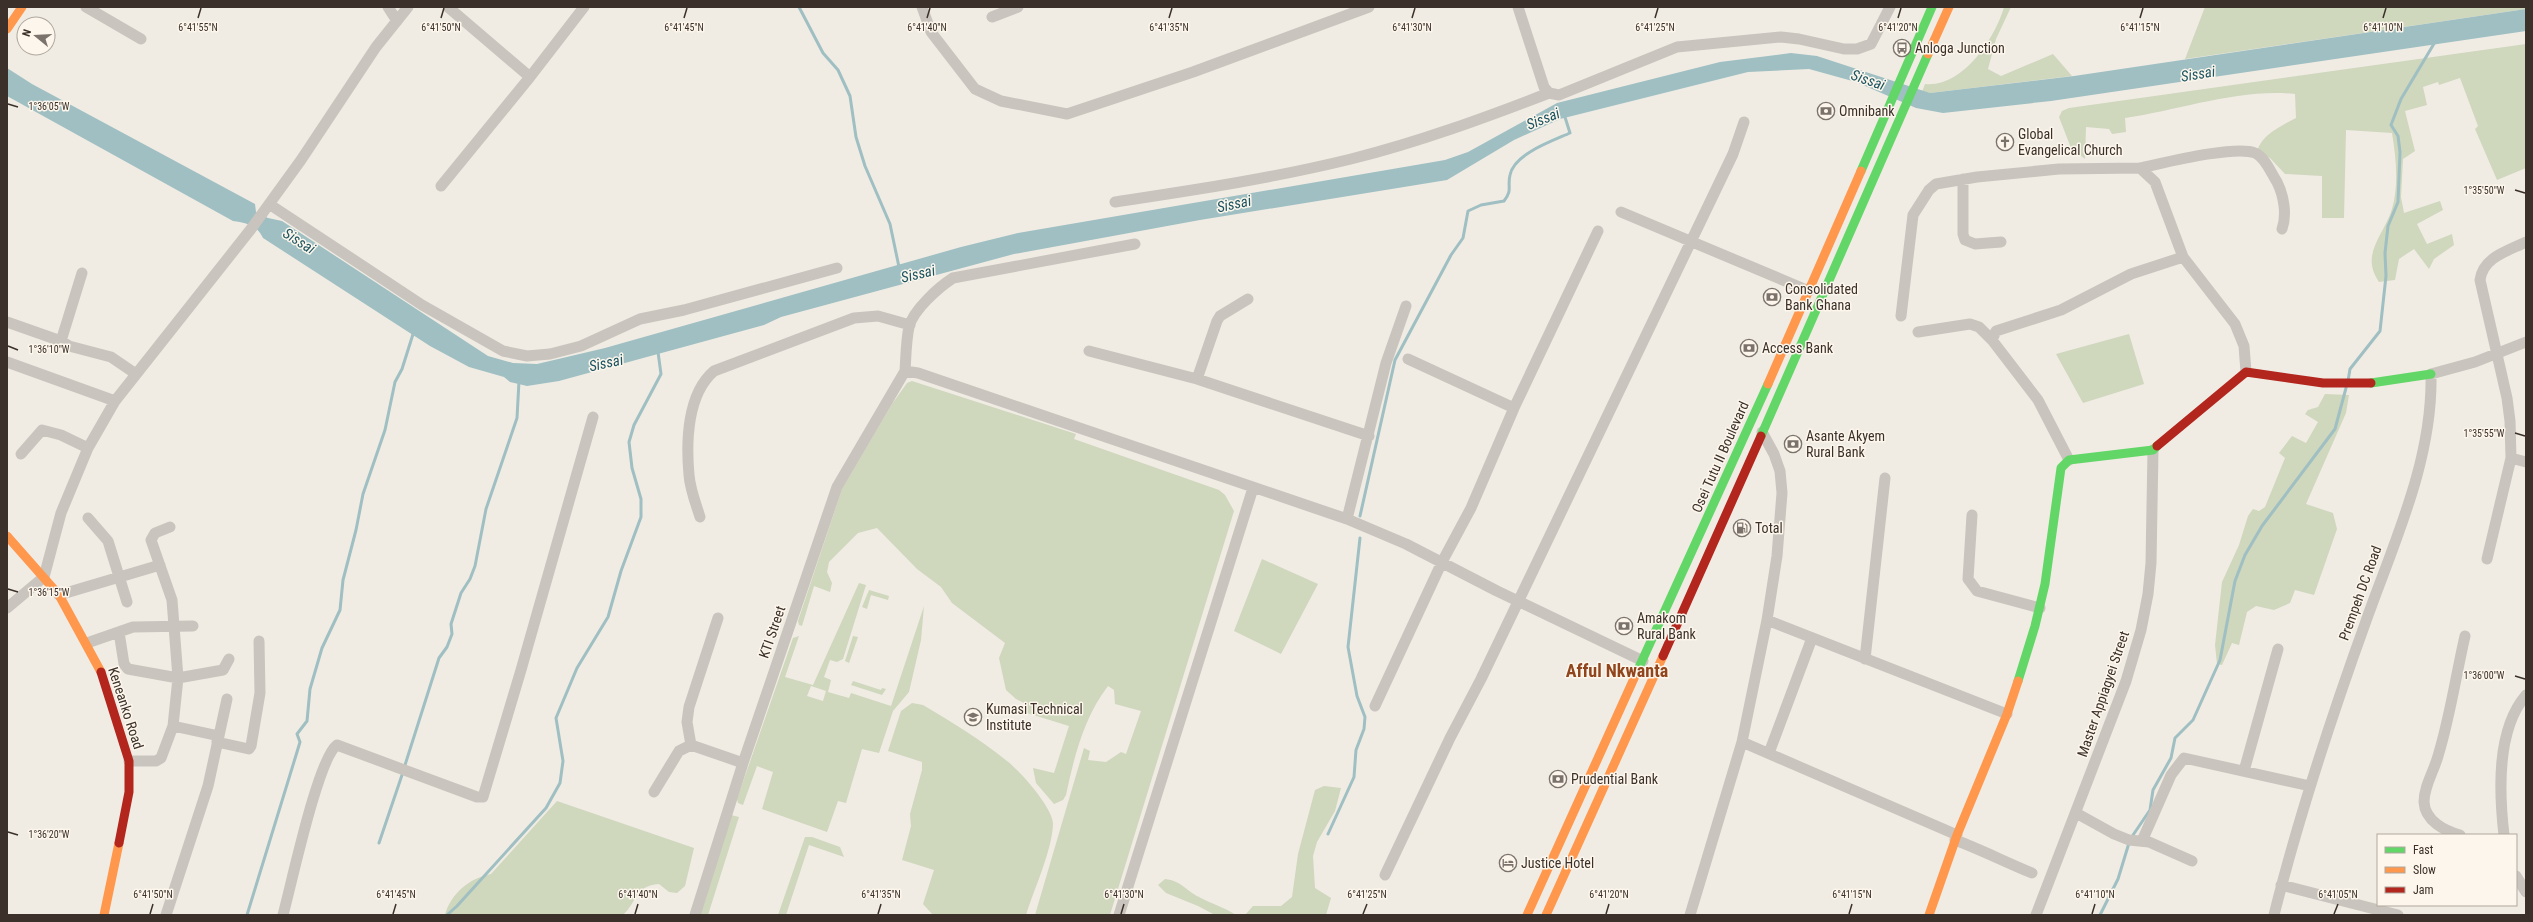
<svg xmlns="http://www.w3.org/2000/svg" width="2533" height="922" font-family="'Roboto Condensed',sans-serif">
	<rect width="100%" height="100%" fill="#f0ece4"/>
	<path fill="#cfd7bd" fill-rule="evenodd" d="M2004 7H2011L1996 39 1988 69 2001 76 2053 54 2072 76 1930 93 1922 92 1925 84C1962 88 1995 39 2004 7Z
		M2205 7H2526V9L2185 59Z
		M2526 44V168L2497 180 2475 129 2478 126 2460 78 2439 85 2438 82 2423 87 2427 105 2405 111 2415 151 2403 159 2401 197 2404 213 2440 201 2443 210 2417 224 2427 244 2452 234 2454 245 2434 259 2429 269 2414 249 2399 259 2395 280 2379 282C2360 254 2383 237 2392 209 2399 185 2396 157 2392 133L2346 130 2344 218H2322V176L2285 174 2270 158 2257 152C2261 135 2281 126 2296 118L2295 94C2240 88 2180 110 2125 118L2126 132 2112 134 2109 129 2086 127 2085 159 2071 148 2059 117 2062 111 2069 108Z
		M2129 334 2144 384 2083 403 2056 354Z
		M912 381 1076 434 1074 439 1219 490 1225 495 1234 511 1110 915H1035L1084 748 1090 751 1088 760 1106 762 1121 752 1126 754 1141 711 1115 704 1114 690 1108 686C1084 717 1074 757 1066 795L1063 800 1054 804 1036 783 1033 768 1054 773 1069 726 1027 713 1024 703 1016 699 1006 690 999 658 1005 643 952 603 941 587 917 569 877 528 858 533 829 562 827 572 832 583 830 592 814 586 802 626 799 625 798 621 842 489 892 404 907 383Z
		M2325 394 2349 395 2346 413 2306 504 2333 513 2337 529 2314 595 2295 590 2290 603 2274 610 2256 606 2247 612 2239 645 2232 643 2222 665 2217 664 2215 645 2222 582 2239 545 2248 516 2253 509 2259 511 2265 507 2285 458 2279 453 2292 436 2306 443 2318 422 2305 414 2308 410 2318 407Z
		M1262 559 1318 584 1281 654 1234 631Z
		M859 583 866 585 843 659 837 662 830 660 824 677 831 680 828 692 849 698 851 693 891 706 924 606 921 640 909 692 893 711 879 753 862 749 846 803 838 801 827 832 762 809 773 772 757 766 743 805 738 803 737 799 793 638 799 636 785 677 813 685ZM811 686 826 691 823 701 807 696Z
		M869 590 889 596 888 600 871 595 867 609 862 607Z
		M853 636 858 637 849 663 845 661Z
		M853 681 881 690 882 688 886 689 882 695 851 685Z
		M912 703 923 705C952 722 981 740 1007 761 1020 771 1053 808 1053 824 1052 851 1034 889 1026 915H933L923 904 934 870 902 860 911 826 910 814 922 770V762L888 751 901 711Z
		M1324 786 1341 788 1335 811 1317 842 1313 856 1315 888 1331 898 1326 915H1245L1253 906H1281L1292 897 1298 854 1315 790Z
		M557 801 694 848 685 886 677 893 669 892 659 884C634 886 638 901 623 915H445C451 893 470 878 491 874Z
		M731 815 739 817 708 915H698Z
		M805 837H812L840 847 844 857 809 845 786 915H778Z
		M1165 879C1182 881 1185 890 1199 897 1212 904 1224 907 1236 915H1215L1198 906 1166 893 1158 885Z"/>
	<path fill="#9fbfc2" d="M2526 9V31L2051 101 1943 113 1916 108 1856 82 1809 69 1748 72 1560 119 1514 140 1447 180 1200 220 1014 254 781 317 764 325 559 381 527 386 510 382 504 377 469 367 430 346 263 238C257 225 247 223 233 221L7 96V68L32 84 255 204 256 212 268 218 282 221 488 356 513 363 537 364 605 348 961 247 1018 233 1445 160 1468 152 1557 103 1720 62 1791 53 1817 56 1930 93 2074 76Z"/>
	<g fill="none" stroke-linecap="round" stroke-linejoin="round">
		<path stroke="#9fbfc2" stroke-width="3" d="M799 7 823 53 838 70 850 96 856 137 865 166 890 224 899 267
			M2348 381 2350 369 2380 331 2386 276 2385 253 2388 226 2398 202 2400 152 2398 136 2391 125 2401 99 2435 42
			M1360 516 1395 360 1451 255 1463 238 1468 211 1481 205 1504 201C1513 189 1507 188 1510 175 1514 154 1552 141 1570 133L1564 114
			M405 765 439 658 447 647 452 634 451 624 461 593 470 579 475 566 486 509 517 418 519 381
			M1328 834 1354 777 1356 750 1364 729 1365 717 1357 696 1348 647 1360 538
			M2131 838 2150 810 2153 790 2171 758 2175 738 2193 720 2220 660 2235 581 2245 555 2262 526 2335 429 2346 388
			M379 843 402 775
			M247 915 297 752 300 742 297 734 307 721 310 689 322 648 340 610 343 580 356 530 363 494 385 430 395 382 402 369 414 331
			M447 915 457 906 546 808 560 783 563 761 556 718 577 668 608 617 621 571 641 517V499L632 468 629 442 634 425 661 374 658 352
			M2100 915 2118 879 2129 843"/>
		<path stroke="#c9c4bd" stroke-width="11" d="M86 7 141 39
			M388 7 397 21
			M448 7 530 77
			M922 7 931 32 975 89 1001 101 1067 114 1193 72 1369 7
			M1518 7 1544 87 1549 93 1559 95 1677 47 1781 37 1799 39 1844 49H1857L1871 44 1890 7
			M992 17 1018 7
			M2140 168C2164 163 2235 145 2255 153 2265 157 2271 173 2277 182 2284 196 2287 215 2282 229
			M1963 179V234L1965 240 1975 244 2001 242
			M441 186 530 77 584 7
			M1115 202C1194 190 1274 178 1351 159 1419 142 1484 118 1549 93
			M269 204 422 305 503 351 527 356 550 354 581 346 640 319 684 310 837 268
			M1621 212 1809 291
			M1901 316 1913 215 1929 190 1936 184 1977 177 2059 169 2140 168 2155 182 2183 257 2235 324 2244 346 2246 372
			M7 322 61 341 69 346 111 357 136 374
			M1918 332 1970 324 1979 327 1992 340 2038 400 2069 460
			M1992 340 1996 331 2061 310 2131 274 2183 257
			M61 341 82 273
			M1089 351 1197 379 1369 436
			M1408 359 1514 408
			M7 362 115 401
			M905 371 918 373 1347 519 1406 544 1497 591 1643 661
			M905 371C906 356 906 341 909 327 913 310 939 287 953 278L1135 244
			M1197 379 1217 321 1220 316 1248 299
			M21 454 42 430 61 435 88 448
			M2511 458 2526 462
			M1972 515 1968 579 1977 591 2040 608
			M700 517C696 504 690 489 689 475 686 442 687 394 714 371L854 318 878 316 910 325
			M88 518 108 541 127 602
			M1347 519 1386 363 1406 306
			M2487 559 2511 458 2510 421 2507 398 2480 280C2483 257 2508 251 2526 242
			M59 595 160 565
			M7 608 44 577 61 513 88 448 115 401 251 229 301 160 376 47 408 7
			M1767 620 2007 714
			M119 632 124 664 128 669 178 678 223 670 229 659
			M87 643 133 627 193 626
			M1865 659 1885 478
			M1375 706 1442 562 1471 508 1514 408 1598 231
			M173 726 219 736
			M217 742 249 749 251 746 260 693 259 641
			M1742 742 1957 835
			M691 745 687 722 689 707 718 618
			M1769 753 1812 638
			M129 761H156L161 758 173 726 178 678 172 600 151 540 155 533 170 527
			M2244 771 2278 649
			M654 792 679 751 691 745 743 763
			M2076 813 2114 834 2129 840 2149 842 2192 861
			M2460 835C2445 831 2425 821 2424 802 2424 786 2434 771 2438 756 2450 717 2456 675 2465 636
			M2504 835C2499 792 2496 730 2526 695
			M1955 840C1982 850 2005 862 2032 873
			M2142 841 2171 775 2184 758 2310 786
			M1385 875 1450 738 1481 679 1733 154 1744 122
			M2516 876 2526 892
			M2281 885 2398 915
			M166 915 208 786 227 699
			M283 915C291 886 318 758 337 745L477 797H483L521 670 593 417
			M695 915 743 763 837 487 905 371
			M1119 915 1253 488
			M1690 915 1742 742 1767 620 1777 556 1782 493 1780 471 1774 454 1762 432
			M2036 915 2126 681 2141 630 2148 594 2151 563 2153 450
			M2274 915C2299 815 2331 718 2366 621 2394 542 2433 460 2431 374L2475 362 2526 342"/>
		<path stroke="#63d668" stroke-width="9" d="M1861 171 1932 7
			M2371 383 2431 374
			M1761 436 1928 54
			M1636 674 1768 384
			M2018 681 2035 626 2045 584 2061 468 2069 460 2153 450 2157 446"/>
		<path stroke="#ff974d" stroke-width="9" d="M7 29 22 7
			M1928 54 1949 7
			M1768 384 1861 171
			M7 536 59 595 101 672
			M104 915 119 843
			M1527 915 1636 674
			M1546 915 1663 656
			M1929 915 1957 835 2007 714 2018 681"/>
		<path stroke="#b3261e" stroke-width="9" d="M2157 446 2246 372 2323 383H2371
			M1663 656 1761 436
			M101 672 129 761V792L119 843"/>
	</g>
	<path fill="none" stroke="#3b312a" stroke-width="1.5" d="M198 18 201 8M441 18 444 8M684 18 687 8M927 18 930 8M1169 18 1172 8M1412 18 1415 8M1655 18 1658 8M1898 18 1901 8M2140 18 2143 8M2383 18 2386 8M8 104 18 107M2515 190 2525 193M8 346 18 350M2515 433 2525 436M8 589 18 592M2515 676 2525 679M8 832 18 835M150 914 153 904M393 914 396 904M635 914 638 904M878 914 881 904M1121 914 1124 904M1363 914 1367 904M1606 914 1609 904M1849 914 1852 904M2092 914 2095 904M2334 914 2338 904"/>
	<defs>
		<symbol id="bus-ring" viewBox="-11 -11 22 22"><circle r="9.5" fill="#fcf6ec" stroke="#7a726b" stroke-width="1.5"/><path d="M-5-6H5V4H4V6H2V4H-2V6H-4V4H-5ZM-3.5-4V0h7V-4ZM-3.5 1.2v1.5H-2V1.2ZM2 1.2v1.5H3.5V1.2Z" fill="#7a726b"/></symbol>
		<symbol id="bank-ring" viewBox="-11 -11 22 22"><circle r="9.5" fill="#fcf6ec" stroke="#7a726b" stroke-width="1.5"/><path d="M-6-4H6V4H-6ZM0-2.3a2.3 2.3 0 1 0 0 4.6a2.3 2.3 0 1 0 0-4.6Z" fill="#7a726b"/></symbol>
		<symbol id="church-ring" viewBox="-11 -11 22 22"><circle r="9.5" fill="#fcf6ec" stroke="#7a726b" stroke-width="1.5"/><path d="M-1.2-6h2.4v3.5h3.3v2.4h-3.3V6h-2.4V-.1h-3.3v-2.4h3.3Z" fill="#7a726b"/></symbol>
		<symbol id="fuel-ring" viewBox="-11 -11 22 22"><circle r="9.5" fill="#fcf6ec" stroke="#7a726b" stroke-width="1.5"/><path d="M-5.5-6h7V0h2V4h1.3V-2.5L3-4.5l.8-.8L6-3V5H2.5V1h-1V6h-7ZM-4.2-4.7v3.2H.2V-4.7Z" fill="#7a726b"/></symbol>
		<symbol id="school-ring" viewBox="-11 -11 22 22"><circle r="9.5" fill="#fcf6ec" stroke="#7a726b" stroke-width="1.5"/><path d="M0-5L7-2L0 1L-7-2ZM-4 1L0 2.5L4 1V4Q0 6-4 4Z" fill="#7a726b"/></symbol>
		<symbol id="hotel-ring" viewBox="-11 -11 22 22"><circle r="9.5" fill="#fcf6ec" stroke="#7a726b" stroke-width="1.5"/><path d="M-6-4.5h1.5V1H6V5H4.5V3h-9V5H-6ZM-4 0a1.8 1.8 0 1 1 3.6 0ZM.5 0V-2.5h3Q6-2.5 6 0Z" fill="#7a726b"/></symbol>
	</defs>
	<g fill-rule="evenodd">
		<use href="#bus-ring" x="1892" y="38" width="20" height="20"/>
		<use href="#bank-ring" x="1816" y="101" width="20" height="20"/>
		<use href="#church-ring" x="1995" y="132" width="20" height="20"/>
		<use href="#bank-ring" x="1762" y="287" width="20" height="20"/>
		<use href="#bank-ring" x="1739" y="338" width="20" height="20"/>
		<use href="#bank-ring" x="1783" y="434" width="20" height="20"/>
		<use href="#fuel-ring" x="1732" y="518" width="20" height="20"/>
		<use href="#bank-ring" x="1614" y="616" width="20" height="20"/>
		<use href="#school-ring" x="963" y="707" width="20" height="20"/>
		<use href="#bank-ring" x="1548" y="769" width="20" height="20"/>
		<use href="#hotel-ring" x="1498" y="853" width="20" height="20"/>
	</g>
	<g text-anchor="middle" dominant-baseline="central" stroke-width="3" stroke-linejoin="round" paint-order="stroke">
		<g font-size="14" fill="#3b312a" stroke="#fcf6ec" text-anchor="start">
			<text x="1915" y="48">Anloga Junction</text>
			<text x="1839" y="111">Omnibank</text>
			<text x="2018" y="134">Global<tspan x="2018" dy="16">Evangelical Church</tspan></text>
			<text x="1785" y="289">Consolidated<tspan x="1785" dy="16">Bank Ghana</tspan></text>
			<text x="1762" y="348">Access Bank</text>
			<text x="1806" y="436">Asante Akyem<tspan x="1806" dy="16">Rural Bank</tspan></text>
			<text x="1755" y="528">Total</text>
			<text x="1637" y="618">Amakom<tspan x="1637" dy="16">Rural Bank</tspan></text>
			<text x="986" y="709">Kumasi Technical<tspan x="986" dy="16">Institute</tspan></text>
			<text x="1571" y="779">Prudential Bank</text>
			<text x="1521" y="863">Justice Hotel</text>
		</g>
		<g font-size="14" fill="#3b312a" stroke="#fcf6ec">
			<text transform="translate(1720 457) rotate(-66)">Osei Tutu II Boulevard</text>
			<text transform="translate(2360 593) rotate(-70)">Prempeh DC Road</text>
			<text transform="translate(772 632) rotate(-71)">KTI Street</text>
			<text transform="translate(2103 694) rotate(-71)">Master Appiagyei Street</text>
			<text transform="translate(126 708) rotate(72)">Keneanko Road</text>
		</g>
		<g font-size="15" font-style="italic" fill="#1b5460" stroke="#fcf6ec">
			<text transform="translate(2198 74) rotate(-9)">Sissai</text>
			<text transform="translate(1868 80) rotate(19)">Sissai</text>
			<text transform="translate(1543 119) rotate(-22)">Sissai</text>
			<text transform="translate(1234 204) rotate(-12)">Sissai</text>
			<text transform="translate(299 241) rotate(32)">Sissai</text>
			<text transform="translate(918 274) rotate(-13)">Sissai</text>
			<text transform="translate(606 363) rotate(-12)">Sissai</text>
		</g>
		<g font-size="18" font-weight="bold" fill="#91451c" stroke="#fcf6ec">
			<text x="1617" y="670">Afful Nkwanta</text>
		</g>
	</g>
	<g font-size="10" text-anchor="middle" fill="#3b312a" stroke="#fcf6ec" stroke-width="3" stroke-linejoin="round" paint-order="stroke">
		<text x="198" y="31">6°41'55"N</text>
		<text x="441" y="31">6°41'50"N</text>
		<text x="684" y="31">6°41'45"N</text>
		<text x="927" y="31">6°41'40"N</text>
		<text x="1169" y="31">6°41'35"N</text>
		<text x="1412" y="31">6°41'30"N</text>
		<text x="1655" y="31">6°41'25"N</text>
		<text x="1898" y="31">6°41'20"N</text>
		<text x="2140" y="31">6°41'15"N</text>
		<text x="2383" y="31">6°41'10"N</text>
		<text x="49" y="110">1°36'05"W</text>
		<text x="2484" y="194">1°35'50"W</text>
		<text x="49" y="353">1°36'10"W</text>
		<text x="2484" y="437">1°35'55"W</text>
		<text x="49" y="596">1°36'15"W</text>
		<text x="2484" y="679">1°36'00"W</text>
		<text x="49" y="838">1°36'20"W</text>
		<text x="1124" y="898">6°41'30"N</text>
		<text x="1609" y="898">6°41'20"N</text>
		<text x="1852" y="898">6°41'15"N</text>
		<text x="2095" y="898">6°41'10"N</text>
		<text x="153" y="898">6°41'50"N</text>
		<text x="396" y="898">6°41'45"N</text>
		<text x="638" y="898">6°41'40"N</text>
		<text x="881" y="898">6°41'35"N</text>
		<text x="1367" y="898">6°41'25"N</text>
		<text x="2338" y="898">6°41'05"N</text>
	</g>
	<rect width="2533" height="922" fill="none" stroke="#3b312a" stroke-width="16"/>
	<rect x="2377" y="834" width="140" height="72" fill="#fcf6ec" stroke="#afa79e"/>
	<rect x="2385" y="847" width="20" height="6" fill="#63d668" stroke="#afa79e"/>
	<text x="2413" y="854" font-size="12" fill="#3b312a">Fast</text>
	<rect x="2385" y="867" width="20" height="6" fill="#ff974d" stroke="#afa79e"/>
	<text x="2413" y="874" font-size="12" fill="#3b312a">Slow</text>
	<rect x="2385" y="887" width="20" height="6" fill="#b3261e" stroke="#afa79e"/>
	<text x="2413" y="894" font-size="12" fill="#3b312a">Jam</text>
	<g transform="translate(36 36) rotate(288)"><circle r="19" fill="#fcf6ec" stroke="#afa79e"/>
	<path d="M0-3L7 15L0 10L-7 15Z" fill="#7a726b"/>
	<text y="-6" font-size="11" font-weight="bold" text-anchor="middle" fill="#3b312a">N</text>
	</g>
</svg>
